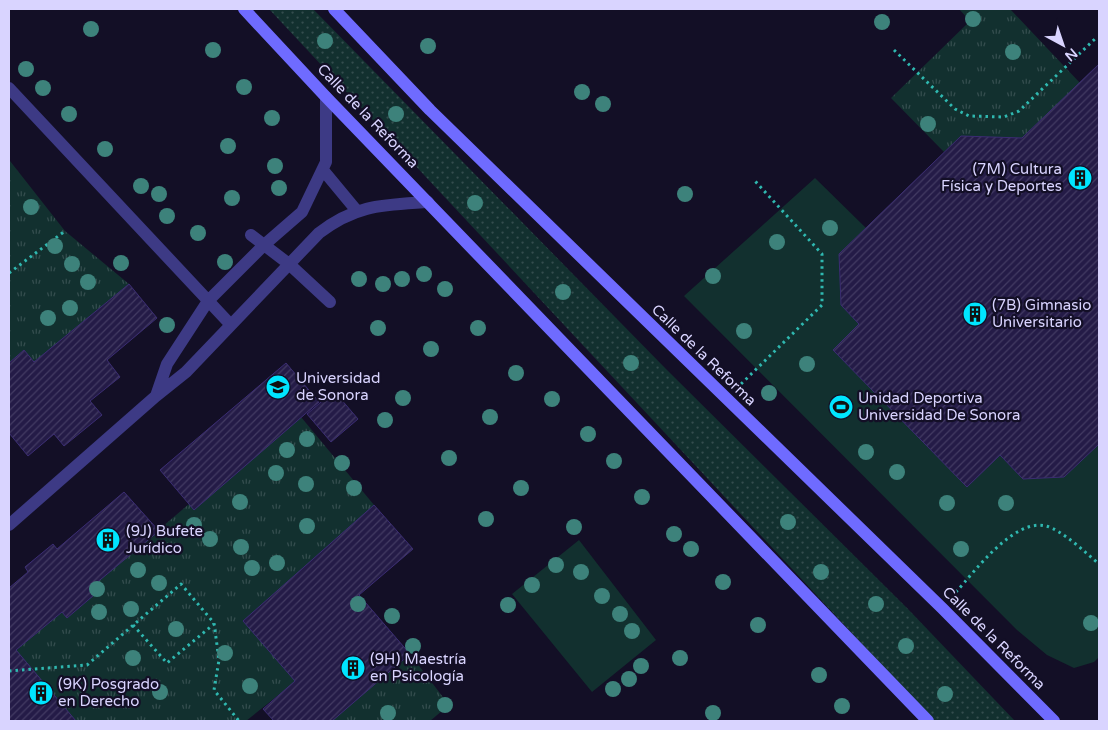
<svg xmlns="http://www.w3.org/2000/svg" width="1108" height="730" font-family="'Varela Round',sans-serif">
	<defs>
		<pattern id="grass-dots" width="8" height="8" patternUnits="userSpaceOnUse" patternTransform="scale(1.25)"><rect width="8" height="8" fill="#12302f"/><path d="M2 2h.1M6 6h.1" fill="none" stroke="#344d4e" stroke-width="1.8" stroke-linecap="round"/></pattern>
		<pattern id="park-tufts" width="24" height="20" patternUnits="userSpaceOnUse" patternTransform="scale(1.25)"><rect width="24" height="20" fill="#12302f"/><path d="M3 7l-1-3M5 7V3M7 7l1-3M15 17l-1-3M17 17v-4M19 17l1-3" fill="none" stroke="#344d4e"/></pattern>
		<pattern id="building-hatch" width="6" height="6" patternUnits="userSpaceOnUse" patternTransform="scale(1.25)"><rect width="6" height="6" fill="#241b47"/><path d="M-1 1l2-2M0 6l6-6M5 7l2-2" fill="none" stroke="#433b63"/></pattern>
	</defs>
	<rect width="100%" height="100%" fill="#130f26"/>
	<path fill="url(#grass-dots)" d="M269 9H313L666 369 907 608 1015 721H934Z"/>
	<path fill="url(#park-tufts)" d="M959 9H1010L1080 83 1022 138 961 136 944 152 891 98 970 21Z
		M10 161 65 231 129 284 34 362 24 350 9 363Z
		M301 417 374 505 296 681 246 721H74L43 683 16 704 9 695V656L62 612 67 618 94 595 89 589 189 504Z
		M410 654 449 705 430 721H331Z"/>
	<path fill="#12302f" d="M815 178 866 228 839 254 841 305 859 324 833 350 967 487 1000 455 1023 479 1064 477 1099 444V657L1094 662 1074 668 1047 655 1017 630 684 296Z
		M579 540 656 640 592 692 512 594Z"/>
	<path fill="url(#building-hatch)" stroke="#3b2d73" d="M1099 64V444L1064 477 1023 479 1000 455 967 487 833 350 859 324 841 305 839 254 961 136 1022 138Z
		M129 284 157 318 107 360 120 377 90 401 102 415 64 446 54 434 28 456 9 433V363L24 350 34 362Z
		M286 363 319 402 194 510 160 470Z
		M334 391 358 419 331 442 307 414Z
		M124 492 159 531 89 589 94 595 67 618 62 612 16 650 76 721H9V588L28 572 25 567 53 544 57 549Z
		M374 505 413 549 359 595 410 654 332 721H274L263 709 295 681 243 621Z"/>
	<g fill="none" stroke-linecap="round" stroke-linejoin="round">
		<path stroke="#2fb8b0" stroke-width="3" stroke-dasharray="2.5 4" stroke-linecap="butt" d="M894 50 955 109 969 116 1004 117 1019 111 1096 38
			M9 273 65 231
			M741 384 822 305V254L755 181
			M956 592C975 571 1014 518 1046 526 1062 530 1086 553 1099 564
			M133 625 167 663 214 624
			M9 671 87 665 181 584 214 623 219 660 214 690 239 721"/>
		<path stroke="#3d3a85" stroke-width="12" d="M9 88 230 324
			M323 170 357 211
			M251 235 289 264 330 302
			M156 396 167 364 208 301 264 245 302 212 326 162V97
			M9 525 156 396 186 372 319 233C357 204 384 205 428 202"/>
		<path stroke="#6f6bff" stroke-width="12" d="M244 9 326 97 928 721
			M334 9 430 110 942 608 1054 721"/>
	</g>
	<g fill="#3d827b">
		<circle cx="973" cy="19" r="8"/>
		<circle cx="882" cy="22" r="8"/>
		<circle cx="91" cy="29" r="8"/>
		<circle cx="325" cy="41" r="8"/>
		<circle cx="428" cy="46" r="8"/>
		<circle cx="213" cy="50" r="8"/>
		<circle cx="1013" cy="52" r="8"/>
		<circle cx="26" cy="69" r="8"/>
		<circle cx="244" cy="87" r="8"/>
		<circle cx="43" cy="88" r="8"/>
		<circle cx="582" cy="92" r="8"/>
		<circle cx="603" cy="104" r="8"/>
		<circle cx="69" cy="114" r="8"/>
		<circle cx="396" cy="114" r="8"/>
		<circle cx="272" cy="118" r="8"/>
		<circle cx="928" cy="124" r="8"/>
		<circle cx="228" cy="146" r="8"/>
		<circle cx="105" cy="149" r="8"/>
		<circle cx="275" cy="166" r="8"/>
		<circle cx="141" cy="186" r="8"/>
		<circle cx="279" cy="188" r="8"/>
		<circle cx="159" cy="194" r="8"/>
		<circle cx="685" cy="194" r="8"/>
		<circle cx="232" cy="198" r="8"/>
		<circle cx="475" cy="203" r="8"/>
		<circle cx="31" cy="207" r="8"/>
		<circle cx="167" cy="216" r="8"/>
		<circle cx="830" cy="228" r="8"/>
		<circle cx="198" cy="233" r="8"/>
		<circle cx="777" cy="242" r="8"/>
		<circle cx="55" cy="246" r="8"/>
		<circle cx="225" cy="262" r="8"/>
		<circle cx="121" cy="263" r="8"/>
		<circle cx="72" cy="264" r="8"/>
		<circle cx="424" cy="274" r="8"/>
		<circle cx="713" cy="276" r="8"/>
		<circle cx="359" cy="279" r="8"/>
		<circle cx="402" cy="279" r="8"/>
		<circle cx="88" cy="282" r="8"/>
		<circle cx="383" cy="284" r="8"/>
		<circle cx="445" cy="289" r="8"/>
		<circle cx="563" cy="292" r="8"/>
		<circle cx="70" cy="308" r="8"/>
		<circle cx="48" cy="318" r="8"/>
		<circle cx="167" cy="325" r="8"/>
		<circle cx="378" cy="328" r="8"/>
		<circle cx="478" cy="328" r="8"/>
		<circle cx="744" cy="331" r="8"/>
		<circle cx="431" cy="349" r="8"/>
		<circle cx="631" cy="363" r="8"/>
		<circle cx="807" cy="364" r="8"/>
		<circle cx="516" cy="373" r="8"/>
		<circle cx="769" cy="393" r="8"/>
		<circle cx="403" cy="398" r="8"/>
		<circle cx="552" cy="399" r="8"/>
		<circle cx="490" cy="417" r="8"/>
		<circle cx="385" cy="420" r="8"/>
		<circle cx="588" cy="434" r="8"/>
		<circle cx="307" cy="439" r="8"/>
		<circle cx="287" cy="450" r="8"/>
		<circle cx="866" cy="452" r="8"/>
		<circle cx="449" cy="458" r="8"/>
		<circle cx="614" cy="461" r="8"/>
		<circle cx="342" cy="463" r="8"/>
		<circle cx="897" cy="472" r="8"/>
		<circle cx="276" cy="473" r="8"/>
		<circle cx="306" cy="484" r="8"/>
		<circle cx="354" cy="488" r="8"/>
		<circle cx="521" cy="488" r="8"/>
		<circle cx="642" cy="497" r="8"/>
		<circle cx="240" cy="502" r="8"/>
		<circle cx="947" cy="503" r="8"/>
		<circle cx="1006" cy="503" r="8"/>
		<circle cx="486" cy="519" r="8"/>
		<circle cx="788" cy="522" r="8"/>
		<circle cx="194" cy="525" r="8"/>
		<circle cx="307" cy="526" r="8"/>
		<circle cx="574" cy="527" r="8"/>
		<circle cx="674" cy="534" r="8"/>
		<circle cx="210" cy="539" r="8"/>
		<circle cx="241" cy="547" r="8"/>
		<circle cx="691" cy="549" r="8"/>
		<circle cx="961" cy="549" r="8"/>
		<circle cx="277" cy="563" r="8"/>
		<circle cx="556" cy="565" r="8"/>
		<circle cx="252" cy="568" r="8"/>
		<circle cx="138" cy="570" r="8"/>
		<circle cx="581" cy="572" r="8"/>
		<circle cx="821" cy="572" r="8"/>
		<circle cx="723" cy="582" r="8"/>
		<circle cx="159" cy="583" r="8"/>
		<circle cx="532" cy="585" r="8"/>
		<circle cx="97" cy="589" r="8"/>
		<circle cx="602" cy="596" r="8"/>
		<circle cx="358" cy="604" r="8"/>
		<circle cx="876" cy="604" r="8"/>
		<circle cx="508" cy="605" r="8"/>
		<circle cx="131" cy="609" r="8"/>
		<circle cx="99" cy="612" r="8"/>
		<circle cx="620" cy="614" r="8"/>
		<circle cx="392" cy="616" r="8"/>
		<circle cx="1091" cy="623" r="8"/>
		<circle cx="758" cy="625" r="8"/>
		<circle cx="176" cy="629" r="8"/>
		<circle cx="632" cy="631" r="8"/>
		<circle cx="413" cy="646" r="8"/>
		<circle cx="906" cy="646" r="8"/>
		<circle cx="225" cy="653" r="8"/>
		<circle cx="133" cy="658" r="8"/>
		<circle cx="680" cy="658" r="8"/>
		<circle cx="641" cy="666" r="8"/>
		<circle cx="819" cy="675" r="8"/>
		<circle cx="629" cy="679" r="8"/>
		<circle cx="250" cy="686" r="8"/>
		<circle cx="613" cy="689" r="8"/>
		<circle cx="160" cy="692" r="8"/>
		<circle cx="945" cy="694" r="8"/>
		<circle cx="445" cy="705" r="8"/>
		<circle cx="842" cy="706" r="8"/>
		<circle cx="388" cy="713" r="8"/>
		<circle cx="713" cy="713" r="8"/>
	</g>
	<defs>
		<symbol id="building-disc" viewBox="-11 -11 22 22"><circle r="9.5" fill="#00e5ff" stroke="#130f26"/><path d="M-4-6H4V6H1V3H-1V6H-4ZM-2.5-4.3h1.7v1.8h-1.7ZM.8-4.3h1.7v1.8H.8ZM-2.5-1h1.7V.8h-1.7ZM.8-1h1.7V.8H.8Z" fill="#111"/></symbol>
		<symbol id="university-disc" viewBox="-11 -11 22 22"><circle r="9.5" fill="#00e5ff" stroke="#130f26"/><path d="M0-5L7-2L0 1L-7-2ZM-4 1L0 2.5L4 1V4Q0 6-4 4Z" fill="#111"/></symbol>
		<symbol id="stadium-disc" viewBox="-11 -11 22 22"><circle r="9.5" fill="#00e5ff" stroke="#130f26"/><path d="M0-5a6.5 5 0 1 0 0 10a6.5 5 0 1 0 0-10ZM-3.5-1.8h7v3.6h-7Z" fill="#111"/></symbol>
	</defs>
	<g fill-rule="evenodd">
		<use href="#building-disc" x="1066" y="164" width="28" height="28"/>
		<use href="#building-disc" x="961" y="300" width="28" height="28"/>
		<use href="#university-disc" x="264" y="373" width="28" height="28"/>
		<use href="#stadium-disc" x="827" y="393" width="28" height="28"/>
		<use href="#building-disc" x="94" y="526" width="28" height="28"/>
		<use href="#building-disc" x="339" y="654" width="28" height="28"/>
		<use href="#building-disc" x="27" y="679" width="28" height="28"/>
	</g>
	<g text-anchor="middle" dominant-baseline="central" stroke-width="4.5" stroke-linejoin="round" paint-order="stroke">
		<g font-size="15" fill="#d9d4ff" stroke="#130f26">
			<text transform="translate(368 116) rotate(46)">Calle de la Reforma</text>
			<text transform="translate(704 355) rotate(44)">Calle de la Reforma</text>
			<text transform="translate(994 638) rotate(45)">Calle de la Reforma</text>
		</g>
		<g font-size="15" fill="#d9d4ff" stroke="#130f26" text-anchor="start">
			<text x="1062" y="169" text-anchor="end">(7M) Cultura<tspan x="1062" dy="17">Física y Deportes</tspan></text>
			<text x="992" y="305">(7B) Gimnasio<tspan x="992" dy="17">Universitario</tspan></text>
			<text x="296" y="378">Universidad<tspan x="296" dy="17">de Sonora</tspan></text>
			<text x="858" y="398">Unidad Deportiva<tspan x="858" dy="17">Universidad De Sonora</tspan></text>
			<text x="126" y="531">(9J) Bufete<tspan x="126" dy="17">Jurídico</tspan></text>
			<text x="370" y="659">(9H) Maestría<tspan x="370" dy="17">en Psicología</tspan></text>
			<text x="58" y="684">(9K) Posgrado<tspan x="58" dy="17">en Derecho</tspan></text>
		</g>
	</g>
	<rect width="1108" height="730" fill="none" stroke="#d9d4ff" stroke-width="20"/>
	<g transform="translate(1063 45) rotate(140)" stroke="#130f26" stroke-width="4" paint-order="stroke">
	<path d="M0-4L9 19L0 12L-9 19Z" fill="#d9d4ff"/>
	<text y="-8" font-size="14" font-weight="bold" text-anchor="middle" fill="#d9d4ff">N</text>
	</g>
</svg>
